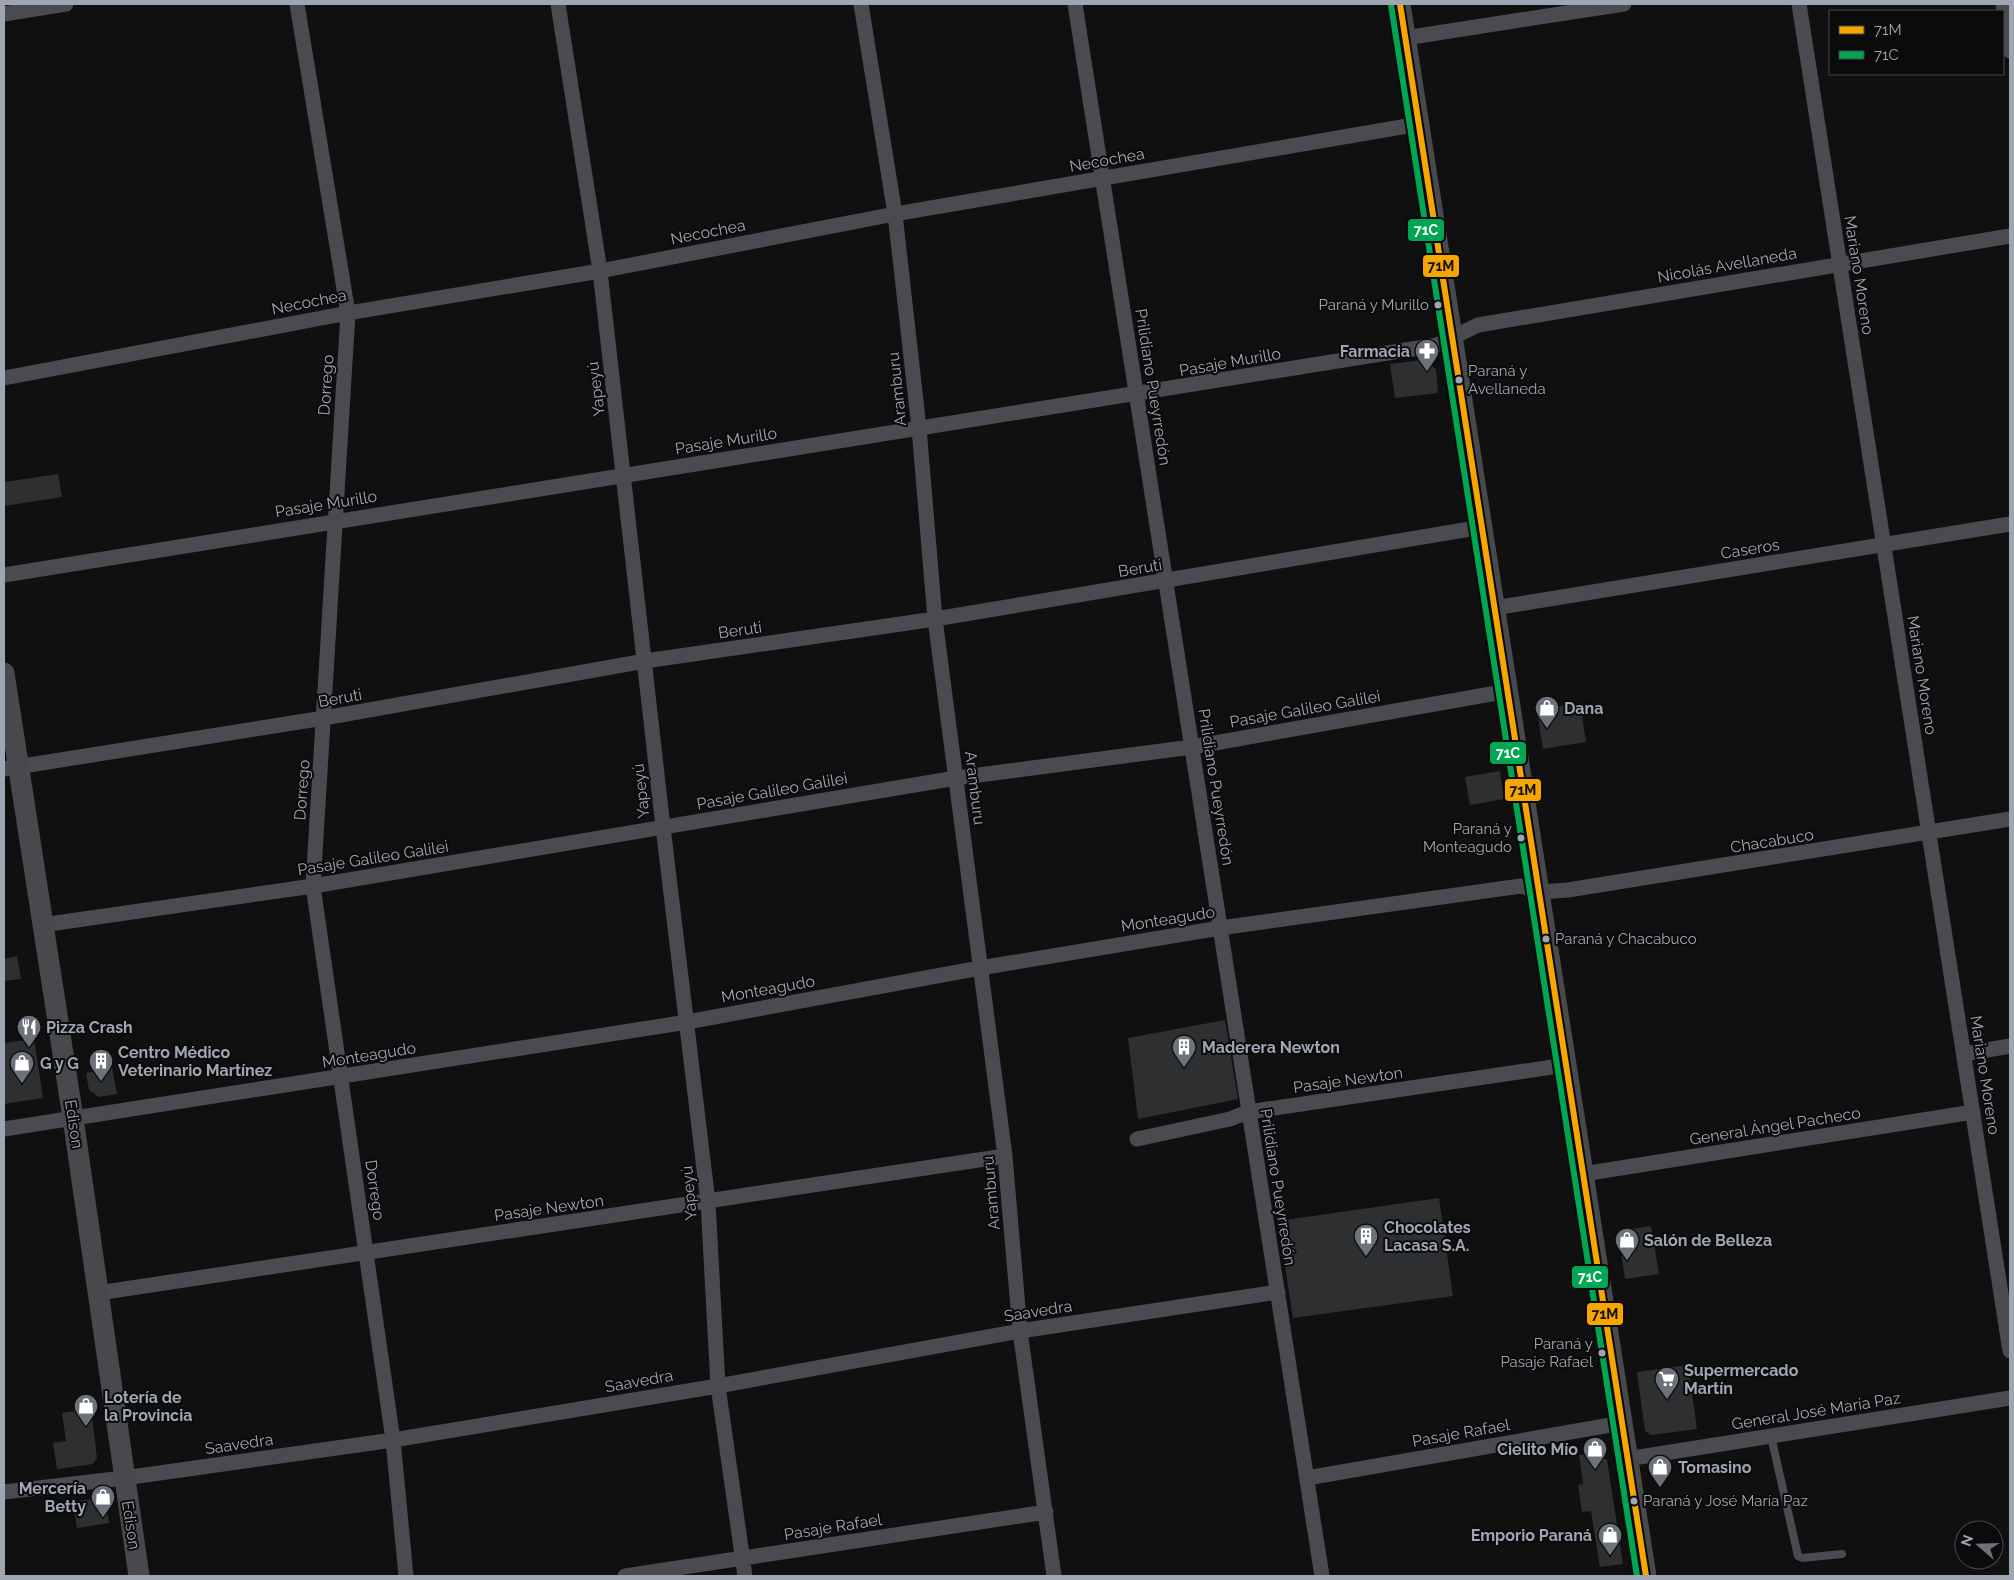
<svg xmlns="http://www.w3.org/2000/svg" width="2014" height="1580" font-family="Raleway,sans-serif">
	<rect width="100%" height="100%" fill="#101010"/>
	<path fill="#2e2f31" d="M1423 360 1436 369 1438 393 1395 398 1390 364Z
		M58 474 62 497 4 506V482Z
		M1580 703 1586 742 1543 749 1537 710Z
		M1500 771 1504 799 1470 805 1465 777Z
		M17 956 21 979 4 981V959Z
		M1225 1020 1238 1099 1138 1119 1128 1038Z
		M34 1039 43 1098 4 1104V1043Z
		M112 1068 117 1094 99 1097 89 1090 86 1073Z
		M1439 1198 1453 1296 1293 1318 1278 1221Z
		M1651 1226 1659 1274 1625 1279 1618 1231Z
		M1688 1365 1697 1429 1651 1435 1645 1431 1637 1372Z
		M91 1409 97 1458 93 1464 57 1469 53 1443 66 1441 62 1413Z
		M1595 1453 1607 1460 1623 1564 1600 1567 1591 1511 1582 1512 1578 1485 1583 1484 1579 1455Z
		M105 1497 109 1523 77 1528 73 1502Z"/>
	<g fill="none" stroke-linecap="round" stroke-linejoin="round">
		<path stroke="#4a4b50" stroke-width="8" d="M1771 1436 1798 1556 1802 1558 1842 1554"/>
		<path stroke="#4a4b50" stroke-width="15" d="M297 4 348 313 313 886 393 1440 406 1576
			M558 4 600 271 663 827 708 1202 718 1386 745 1576
			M861 4 895 214 919 428 935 619 1005 1156 1020 1331 1054 1576
			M1075 4 1322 1576
			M1799 4 2010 1351
			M2003 4 2010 51
			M4 14 66 4
			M1405 38 1624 4
			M4 378 348 313 600 271 895 214 1419 124
			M4 575C481 495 960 425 1437 345L1478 325 2010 236
			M1494 608 2010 524
			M4 769 324 718 645 661 935 619 1482 527
			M42 925 313 886 956 778 1192 747 1508 691
			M1964 1054 2010 1046
			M4 1129 687 1022 980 968 1220 928 1521 886 1539 892 1568 890 2010 819
			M1137 1139 1230 1119 1248 1112 1566 1065
			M1583 1174 1973 1112
			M98 1293 1005 1156
			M1627 1459 2010 1398
			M1307 1478 1622 1423
			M4 1492 124 1478 393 1440 718 1386 1020 1331 1278 1292
			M625 1576 1046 1512"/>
		<path stroke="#48494d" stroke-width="21" d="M1400 4 1646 1576
			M4 673 73 1118 139 1576"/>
		<defs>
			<path id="bus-1" d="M1400 4 1646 1576"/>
			<path id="bus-2" d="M1391 5 1637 1576"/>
		</defs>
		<use href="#bus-1" stroke="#0b0b0c" stroke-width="10"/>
		<use href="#bus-2" stroke="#0b0b0c" stroke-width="10"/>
		<use href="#bus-1" stroke="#f7a600" stroke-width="6"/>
		<use href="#bus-2" stroke="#00a651" stroke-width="6"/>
	</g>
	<defs>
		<symbol id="pharmacy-pin" viewBox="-11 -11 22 30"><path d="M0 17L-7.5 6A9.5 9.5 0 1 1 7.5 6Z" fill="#6d727a" stroke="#0b0b0c"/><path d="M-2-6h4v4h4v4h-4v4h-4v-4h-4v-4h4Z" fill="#fff"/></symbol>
		<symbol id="shop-pin" viewBox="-11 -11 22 30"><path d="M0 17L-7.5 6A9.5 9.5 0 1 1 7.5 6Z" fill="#6d727a" stroke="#0b0b0c"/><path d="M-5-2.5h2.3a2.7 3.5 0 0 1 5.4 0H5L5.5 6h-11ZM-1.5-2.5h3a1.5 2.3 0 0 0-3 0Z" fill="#fff"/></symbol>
		<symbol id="restaurant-pin" viewBox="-11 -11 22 30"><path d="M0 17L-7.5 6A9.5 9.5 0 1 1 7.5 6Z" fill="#6d727a" stroke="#0b0b0c"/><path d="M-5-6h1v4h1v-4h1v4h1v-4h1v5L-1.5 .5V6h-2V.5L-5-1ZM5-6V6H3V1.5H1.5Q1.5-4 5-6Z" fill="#fff"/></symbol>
		<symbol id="building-pin" viewBox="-11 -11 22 30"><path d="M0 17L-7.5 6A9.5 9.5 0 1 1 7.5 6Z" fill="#6d727a" stroke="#0b0b0c"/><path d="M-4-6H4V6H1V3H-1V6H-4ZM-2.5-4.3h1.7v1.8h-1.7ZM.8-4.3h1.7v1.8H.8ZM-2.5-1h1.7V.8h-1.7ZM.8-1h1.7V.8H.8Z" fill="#fff"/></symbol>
		<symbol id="supermarket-pin" viewBox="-11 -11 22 30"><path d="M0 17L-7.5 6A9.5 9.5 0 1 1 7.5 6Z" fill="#6d727a" stroke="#0b0b0c"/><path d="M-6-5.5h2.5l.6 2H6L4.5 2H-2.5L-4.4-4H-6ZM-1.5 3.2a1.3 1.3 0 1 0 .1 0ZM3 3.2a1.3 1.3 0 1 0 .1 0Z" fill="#fff"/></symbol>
	</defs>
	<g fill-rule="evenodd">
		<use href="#pharmacy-pin" x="1413" y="337" width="28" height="38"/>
		<use href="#shop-pin" x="1533" y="694" width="28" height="38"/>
		<use href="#restaurant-pin" x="15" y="1013" width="28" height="38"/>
		<use href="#building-pin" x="1170" y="1033" width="28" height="38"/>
		<use href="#building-pin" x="87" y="1047" width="28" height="38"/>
		<use href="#shop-pin" x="8" y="1049" width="28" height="38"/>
		<use href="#building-pin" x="1352" y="1222" width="28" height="38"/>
		<use href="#shop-pin" x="1613" y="1226" width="28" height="38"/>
		<use href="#supermarket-pin" x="1653" y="1365" width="28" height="38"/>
		<use href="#shop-pin" x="72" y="1392" width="28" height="38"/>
		<use href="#shop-pin" x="1581" y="1435" width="28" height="38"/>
		<use href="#shop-pin" x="1646" y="1453" width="28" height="38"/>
		<use href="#shop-pin" x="89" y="1483" width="28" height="38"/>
		<use href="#shop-pin" x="1596" y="1521" width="28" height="38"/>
	</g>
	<g fill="#9fa6b3" stroke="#0b0b0c" stroke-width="2">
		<circle cx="1438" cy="305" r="4.5"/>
		<circle cx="1459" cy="380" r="4.5"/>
		<circle cx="1521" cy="838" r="4.5"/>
		<circle cx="1546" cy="939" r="4.5"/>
		<circle cx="1602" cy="1353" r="4.5"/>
		<circle cx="1634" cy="1501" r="4.5"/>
	</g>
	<g text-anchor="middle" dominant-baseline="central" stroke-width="4" stroke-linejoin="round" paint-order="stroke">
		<g font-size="15" fill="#9fa6b3" stroke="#0b0b0c" text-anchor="end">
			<text x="1429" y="305">Paraná y Murillo</text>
			<text x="1468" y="371" text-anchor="start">Paraná y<tspan x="1468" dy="18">Avellaneda</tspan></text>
			<text x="1512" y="829">Paraná y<tspan x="1512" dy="18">Monteagudo</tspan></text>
			<text x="1555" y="939" text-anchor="start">Paraná y Chacabuco</text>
			<text x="1593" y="1344">Paraná y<tspan x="1593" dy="18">Pasaje Rafael</tspan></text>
			<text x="1643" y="1501" text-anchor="start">Paraná y José María Paz</text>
		</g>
		<g font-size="16" fill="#9fa6b3" stroke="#0b0b0c">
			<text transform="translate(1107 160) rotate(-10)">Necochea</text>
			<text transform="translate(708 232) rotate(-11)">Necochea</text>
			<text transform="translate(1727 265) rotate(-10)">Nicolás Avellaneda</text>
			<text transform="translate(1859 275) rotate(81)">Mariano Moreno</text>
			<text transform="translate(309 302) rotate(-11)">Necochea</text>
			<text transform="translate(1230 362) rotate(-10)">Pasaje Murillo</text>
			<text transform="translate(326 385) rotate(-86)">Dorrego</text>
			<text transform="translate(1153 387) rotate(81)">Prilidiano Pueyrredón</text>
			<text transform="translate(596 389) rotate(-97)">Yapeyú</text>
			<text transform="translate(897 389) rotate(-96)">Aramburu</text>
			<text transform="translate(726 441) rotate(-9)">Pasaje Murillo</text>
			<text transform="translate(326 504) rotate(-9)">Pasaje Murillo</text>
			<text transform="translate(1750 549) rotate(-9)">Caseros</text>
			<text transform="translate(1140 568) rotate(-9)">Beruti</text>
			<text transform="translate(740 630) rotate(-8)">Beruti</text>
			<text transform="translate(1922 675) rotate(81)">Mariano Moreno</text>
			<text transform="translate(340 698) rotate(-10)">Beruti</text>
			<text transform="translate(1305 709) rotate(-10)">Pasaje Galileo Galilei</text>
			<text transform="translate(1216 787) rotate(81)">Prilidiano Pueyrredón</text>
			<text transform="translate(975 788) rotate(83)">Aramburu</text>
			<text transform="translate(302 790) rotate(-86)">Dorrego</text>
			<text transform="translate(641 791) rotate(-96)">Yapeyú</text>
			<text transform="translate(772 791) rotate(-10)">Pasaje Galileo Galilei</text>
			<text transform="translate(1772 841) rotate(-9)">Chacabuco</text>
			<text transform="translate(373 858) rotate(-9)">Pasaje Galileo Galilei</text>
			<text transform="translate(1168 919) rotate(-9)">Monteagudo</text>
			<text transform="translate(768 989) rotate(-10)">Monteagudo</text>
			<text transform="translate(369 1055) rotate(-9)">Monteagudo</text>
			<text transform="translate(1985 1075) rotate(81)">Mariano Moreno</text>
			<text transform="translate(1348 1080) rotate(-8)">Pasaje Newton</text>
			<text transform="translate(74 1124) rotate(81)">Edison</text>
			<text transform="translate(1775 1126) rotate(-9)">General Ángel Pacheco</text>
			<text transform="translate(1278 1187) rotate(81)">Prilidiano Pueyrredón</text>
			<text transform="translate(375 1190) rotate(82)">Dorrego</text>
			<text transform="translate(689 1193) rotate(-95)">Yapeyú</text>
			<text transform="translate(991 1193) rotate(-95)">Aramburu</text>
			<text transform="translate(549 1208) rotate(-8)">Pasaje Newton</text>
			<text transform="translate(1038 1311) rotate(-9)">Saavedra</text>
			<text transform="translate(639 1381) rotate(-10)">Saavedra</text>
			<text transform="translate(1816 1411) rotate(-9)">General José María Paz</text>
			<text transform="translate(1461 1433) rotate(-10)">Pasaje Rafael</text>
			<text transform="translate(239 1444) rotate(-8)">Saavedra</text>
			<text transform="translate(131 1525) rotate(81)">Edison</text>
			<text transform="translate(833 1527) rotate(-9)">Pasaje Rafael</text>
		</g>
		<g font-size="16" font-weight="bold" fill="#9fa6b3" stroke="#0b0b0c" text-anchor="start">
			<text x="1410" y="351" text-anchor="end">Farmacia</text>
			<text x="1564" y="708">Dana</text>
			<text x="46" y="1027">Pizza Crash</text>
			<text x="1202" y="1047">Maderera Newton</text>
			<text x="118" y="1052">Centro Médico<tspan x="118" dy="18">Veterinario Martínez</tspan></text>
			<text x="40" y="1063">G y G</text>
			<text x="1384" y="1227">Chocolates<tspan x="1384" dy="18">Lacasa S.A.</tspan></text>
			<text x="1644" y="1240">Salón de Belleza</text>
			<text x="1684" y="1370">Supermercado<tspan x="1684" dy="18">Martín</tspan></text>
			<text x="104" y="1397">Lotería de<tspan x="104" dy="18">la Provincia</tspan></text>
			<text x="1578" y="1449" text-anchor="end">Cielito Mío</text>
			<text x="1678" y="1467">Tomasino</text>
			<text x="86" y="1488" text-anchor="end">Mercería<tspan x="86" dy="18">Betty</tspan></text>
			<text x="1592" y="1535" text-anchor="end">Emporio Paraná</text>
		</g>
	</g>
	<g stroke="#0b0b0c" stroke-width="2">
		<rect x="1407" y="218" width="38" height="24" rx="5" fill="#00a651"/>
		<rect x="1422" y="254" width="38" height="24" rx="5" fill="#f7a600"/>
		<rect x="1489" y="741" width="38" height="24" rx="5" fill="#00a651"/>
		<rect x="1504" y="778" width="38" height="24" rx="5" fill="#f7a600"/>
		<rect x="1571" y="1265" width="38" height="24" rx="5" fill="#00a651"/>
		<rect x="1586" y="1302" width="38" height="24" rx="5" fill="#f7a600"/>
	</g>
	<g font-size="14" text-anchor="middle" font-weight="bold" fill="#fff">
		<text x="1426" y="235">71C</text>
		<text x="1508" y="758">71C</text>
		<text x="1590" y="1282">71C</text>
	</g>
	<g font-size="14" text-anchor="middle" font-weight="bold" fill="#111">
		<text x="1441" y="271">71M</text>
		<text x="1523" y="795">71M</text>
		<text x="1605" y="1319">71M</text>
	</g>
	<rect width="2014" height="1580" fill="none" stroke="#9fa6b3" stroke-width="10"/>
	<rect x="1829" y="10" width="175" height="65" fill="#0b0b0c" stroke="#46494f"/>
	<rect x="1839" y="26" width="25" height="8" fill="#f7a600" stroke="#46494f"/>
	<text x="1874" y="35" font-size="15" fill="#9fa6b3">71M</text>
	<rect x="1839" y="51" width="25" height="8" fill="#00a651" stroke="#46494f"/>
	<text x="1874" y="60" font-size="15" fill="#9fa6b3">71C</text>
	<g transform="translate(1979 1545) rotate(290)"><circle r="24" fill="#0b0b0c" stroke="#46494f"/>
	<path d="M0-4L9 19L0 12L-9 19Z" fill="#6d727a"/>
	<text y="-8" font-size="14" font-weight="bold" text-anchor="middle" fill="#9fa6b3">N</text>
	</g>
</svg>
